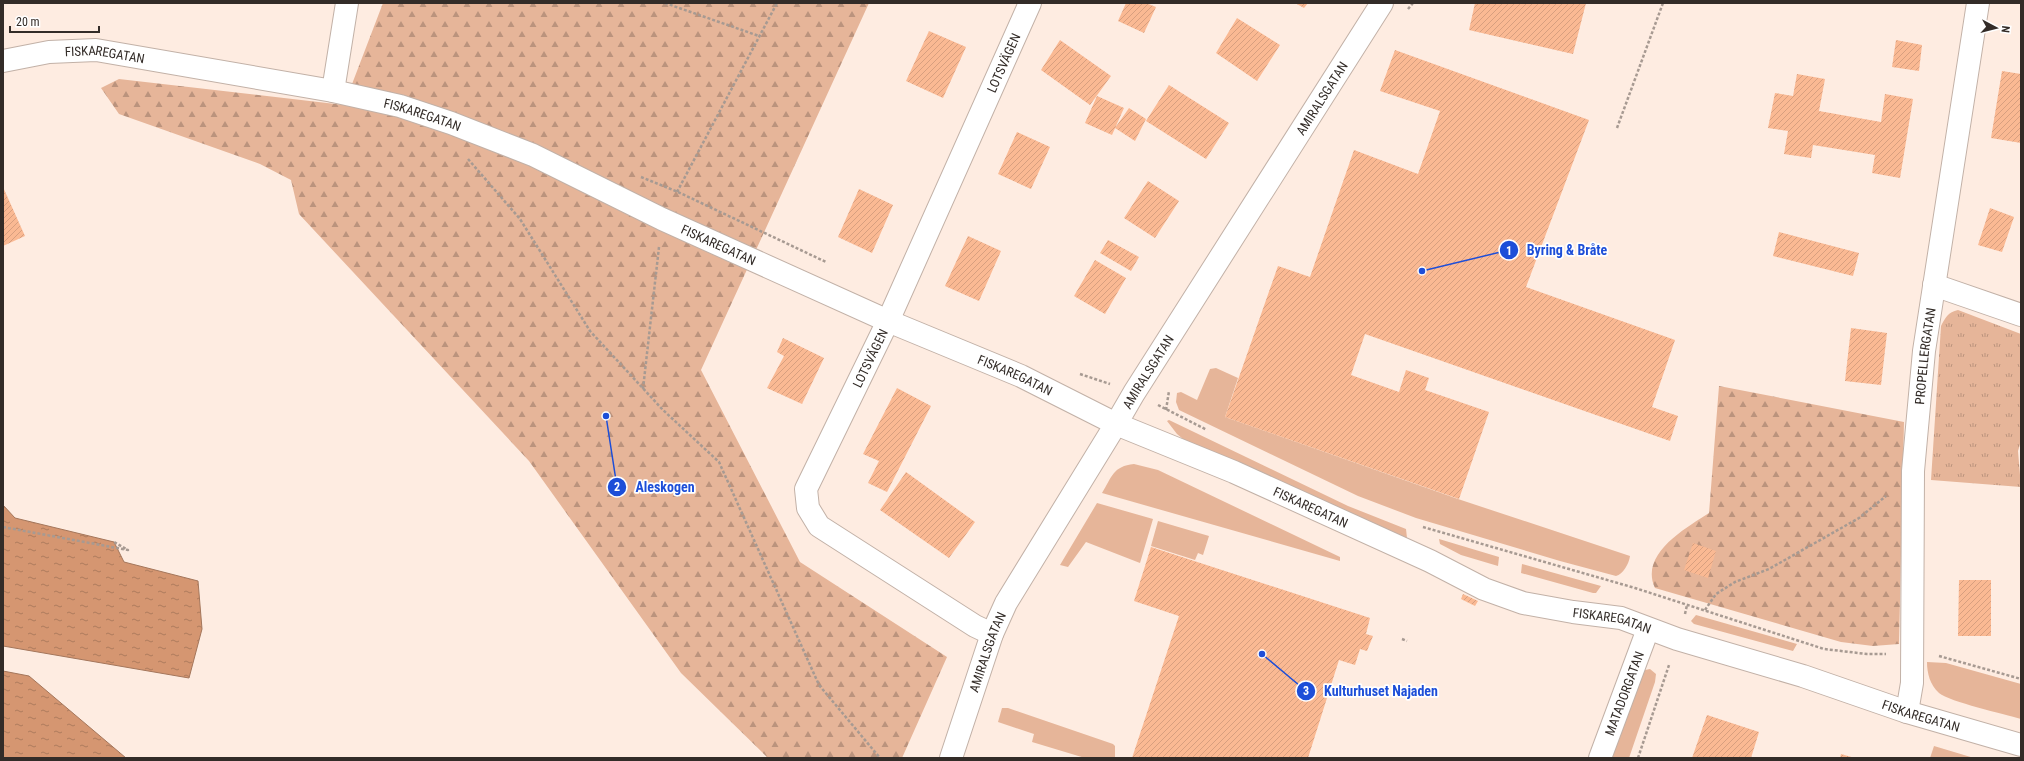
<svg xmlns="http://www.w3.org/2000/svg" width="2024" height="761" font-family="'Roboto Condensed',sans-serif">
	<defs>
		<pattern id="forest-firs" width="22" height="20" patternUnits="userSpaceOnUse"><rect width="22" height="20" fill="#e6b599"/><path d="M5 1l3.5 6h-7zM16 11l3.5 6h-7z" fill="#bb937d"/></pattern>
		<pattern id="park-tufts" width="24" height="20" patternUnits="userSpaceOnUse"><rect width="24" height="20" fill="#e6b599"/><path d="M3 7l-1-3M5 7V3M7 7l1-3M15 17l-1-3M17 17v-4M19 17l1-3" fill="none" stroke="#bb937d"/></pattern>
		<pattern id="water-ripples" width="26" height="14" patternUnits="userSpaceOnUse"><rect width="26" height="14" fill="#d59671"/><path d="M2 4q2-2 4 0t4 0M15 11q2-2 4 0t4 0" fill="none" stroke="#ad7b5d"/></pattern>
		<pattern id="building-hatch" width="6" height="6" patternUnits="userSpaceOnUse"><rect width="6" height="6" fill="#fab993"/><path d="M-1 1l2-2M0 6l6-6M5 7l2-2" fill="none" stroke="#d79f7f"/></pattern>
	</defs>
	<rect width="100%" height="100%" fill="#feece1"/>
	<path fill="#e6b599" d="M1216 368 1238 378 1225 417 1458 499 1630 556C1629 564 1623 574 1616 576L1560 561 1416 518 1358 496 1179 410 1176 402 1177 393 1181 392 1197 400 1210 369Z
		M1169 420 1348 506 1406 529 1407 538 1283 486 1183 439 1177 434 1167 421Z
		M1134 464 1158 470 1340 557V561L1102 493C1112 477 1113 466 1134 464Z
		M1097 503 1153 519 1140 563 1086 542 1068 567 1060 565Z
		M1158 521 1209 536 1203 555 1198 553 1195 560 1151 546Z
		M1439 539 1499 557 1498 566 1461 555 1440 544Z
		M1522 564 1601 586 1596 593H1593L1521 573Z
		M1696 615 1797 644 1793 651 1694 624 1691 621Z
		M1927 662 1946 663 2021 684V719C2004 714 1950 702 1939 693 1930 685 1927 673 1927 662Z
		M1650 669 1656 674 1655 682 1629 758H1612L1641 673 1645 670Z
		M1002 708H1008L1113 744 1115 746V758H1085L1032 742 1034 734 998 722Z
		M1934 746 1974 758H1930Z"/>
	<path fill="url(#forest-firs)" d="M383 3H869L701 370 800 562 947 657 902 758H768L681 673 529 461 299 214 291 180 260 164 119 114 101 88 119 79 344 105Z
		M1719 386 1904 422 1899 644 1873 646 1841 642 1655 588C1639 554 1686 528 1709 513Z"/>
	<path fill="url(#park-tufts)" d="M1958 310 2021 334V441L2018 451 2021 487 1931 480 1941 326C1945 318 1948 312 1958 310Z"/>
	<path fill="url(#water-ripples)" stroke="#a4765b" d="M3 505 15 518 114 542 124 562 198 581 202 629 189 678 3 646Z
		M3 671 29 676 126 758H3Z"/>
	<path fill="url(#building-hatch)" d="M1126 3H1146L1156 7 1144 33 1118 21Z
		M1295 3H1308L1304 8Z
		M1475 3H1586L1573 54 1469 30Z
		M1237 18 1280 45 1257 81 1216 53Z
		M929 31 966 47 943 98 906 81Z
		M1060 40 1111 76 1090 105 1041 70Z
		M1896 40 1922 45 1919 71 1892 67Z
		M1395 50 1589 120 1526 287 1675 340 1652 407 1678 416 1670 441 1365 334 1351 375 1399 392 1406 370 1429 378 1425 390 1489 412 1459 499 1225 417 1278 266 1310 277 1354 150 1418 174 1440 111 1380 91Z
		M2002 71 2021 74V143L1991 138Z
		M1797 74 1825 79 1819 111 1881 122 1885 94 1913 99 1900 178 1872 173 1875 155 1813 145 1811 158 1784 154 1788 131 1768 128 1775 93 1793 96Z
		M1169 85 1229 123 1206 159 1146 121Z
		M1097 96 1124 108 1112 135 1085 123Z
		M1129 108 1146 119 1135 141 1115 128Z
		M1017 132 1050 147 1031 189 998 174Z
		M1148 181 1179 201 1155 238 1124 218Z
		M3 187 25 236 3 246Z
		M859 189 893 205 872 253 838 237Z
		M1990 208 2014 217 2002 252 1978 245Z
		M1779 232 1859 253 1853 276 1773 256Z
		M968 236 1001 251 979 301 945 286Z
		M1108 240 1139 257 1131 271 1100 253Z
		M1095 260 1126 278 1105 314 1074 296Z
		M1851 328 1887 333 1881 385 1845 381Z
		M783 338 824 358 802 404 767 388 784 356 777 352Z
		M897 388 931 406 887 492 868 483 879 461 863 454Z
		M906 472 975 522 949 558 880 510Z
		M1693 543 1716 551 1708 578 1684 570Z
		M1151 547 1370 618 1366 634 1373 636 1367 651 1360 649 1355 665 1339 660 1308 758H1132L1179 616 1134 601Z
		M1959 580H1991V636H1958Z
		M1463 594 1478 601 1475 606 1461 599Z
		M1707 715 1759 732 1751 758H1692Z
		M1841 754 1855 758H1840Z"/>
	<g fill="none" stroke-linecap="round" stroke-linejoin="round">
		<defs>
			<g id="minor">
				<path d="M333 91 347 3"/>
				<path d="M1934 285 2021 315"/>
				<path id="s1" d="M992 634 975 626 819 526 808 508 806 489 888 321 1030 3"/>
				<path id="s2" d="M1907 712 1912 683 1913 471 1924 351 1978 3"/>
				<path id="s3" d="M951 758 992 634 1006 603 1116 424 1134 393 1382 3"/>
				<path id="s4" d="M1600 758 1648 629"/>
			</g>
			<g id="tertiary">
				<path id="s5" d="M3 61 49 52 96 50 333 91 400 106 451 123 533 155 662 219 888 321 1021 376 1116 424 1234 472 1430 561 1484 589 1523 603 1573 612 1621 618 1677 639 1803 676 1907 712 2021 745"/>
			</g>
		</defs>
		<use href="#minor" stroke="#c2b1a7" stroke-width="24"/>
		<use href="#tertiary" stroke="#c2b1a7" stroke-width="24"/>
		<path stroke="#a79a92" stroke-width="2.5" stroke-dasharray="3 2" stroke-linecap="butt" d="M665 3 759 36
			M1408 9 1413 3
			M1617 128 1663 3
			M468 159 520 219 590 331 663 410 719 462 819 685 880 758
			M641 177 678 192 826 262
			M677 192 777 3
			M1080 374 1110 384
			M643 389 659 247
			M1158 405 1207 430
			M1166 410 1169 391
			M3 527 128 550 114 542
			M1423 527 1635 588 1824 649 1867 654H1886
			M1705 610 1716 594 1735 582 1769 569 1859 518 1886 496
			M1685 614 1687 605
			M1402 639 1407 641
			M1939 656 2021 679
			M1638 758 1669 665"/>
		<use href="#minor" stroke="#fff" stroke-width="22"/>
		<use href="#tertiary" stroke="#fff" stroke-width="22"/>
	</g>
	<g text-anchor="middle" dominant-baseline="central" stroke-width="3.5" stroke-linejoin="round" paint-order="stroke">
		<g font-size="13" fill="#332c28" stroke="#fff">
			<text stroke="none"><textPath href="#s5" startOffset="103">FISKAREGATAN</textPath></text>
			<text stroke="none"><textPath href="#s1" startOffset="714">LOTSVÄGEN</textPath></text>
			<text stroke="none"><textPath href="#s3" startOffset="760">AMIRALSGATAN</textPath></text>
			<text stroke="none"><textPath href="#s5" startOffset="427">FISKAREGATAN</textPath></text>
			<text stroke="none"><textPath href="#s5" startOffset="751">FISKAREGATAN</textPath></text>
			<text stroke="none"><textPath href="#s2" startOffset="357">PROPELLERGATAN</textPath></text>
			<text stroke="none"><textPath href="#s1" startOffset="390">LOTSVÄGEN</textPath></text>
			<text stroke="none"><textPath href="#s3" startOffset="436">AMIRALSGATAN</textPath></text>
			<text stroke="none"><textPath href="#s5" startOffset="1075">FISKAREGATAN</textPath></text>
			<text stroke="none"><textPath href="#s5" startOffset="1399">FISKAREGATAN</textPath></text>
			<text stroke="none"><textPath href="#s5" startOffset="1723">FISKAREGATAN</textPath></text>
			<text stroke="none"><textPath href="#s3" startOffset="112">AMIRALSGATAN</textPath></text>
			<text stroke="none"><textPath href="#s4" startOffset="69">MATADORGATAN</textPath></text>
			<text stroke="none"><textPath href="#s5" startOffset="2047">FISKAREGATAN</textPath></text>
		</g>
	</g>
	<path fill="none" stroke="#1d4ed8" stroke-width="1.5" d="M1422 271L1509 250M606 416L617 487M1262 654L1306 691"/>
	<g fill="#1d4ed8" stroke="#fff" stroke-width="1.5">
		<circle cx="1422" cy="271" r="4"/>
		<circle cx="606" cy="416" r="4"/>
		<circle cx="1262" cy="654" r="4"/>
		<circle cx="1509" cy="250" r="10"/>
		<circle cx="617" cy="487" r="10"/>
		<circle cx="1306" cy="691" r="10"/>
	</g>
	<g font-size="12" text-anchor="middle" font-weight="bold" fill="#fff">
		<text x="1509" y="255">1</text>
		<text x="617" y="491">2</text>
		<text x="1306" y="695">3</text>
	</g>
	<g font-size="14" text-anchor="middle" font-weight="bold" fill="#1d4ed8" stroke="#fff" stroke-width="3.5" stroke-linejoin="round" paint-order="stroke">
		<text x="1567" y="255">Byring &amp; Bråte</text>
		<text x="665" y="492">Aleskogen</text>
		<text x="1381" y="696">Kulturhuset Najaden</text>
	</g>
	<rect width="2024" height="761" fill="none" stroke="#332c28" stroke-width="8"/>
	<g transform="translate(1996 28) rotate(97)" stroke="#ffffff" stroke-width="3" paint-order="stroke">
	<path d="M0-3L7 15L0 10L-7 15Z" fill="#332c28"/>
	<text y="-6" font-size="11" font-weight="bold" text-anchor="middle" fill="#332c28">N</text>
	</g>
	<path d="M10 26v6h89v-6" fill="none" stroke="#332c28" stroke-width="2"/>
	<text x="16" y="26" font-size="12" fill="#332c28" stroke="#ffffff" stroke-width="3" paint-order="stroke">20 m</text>
</svg>
